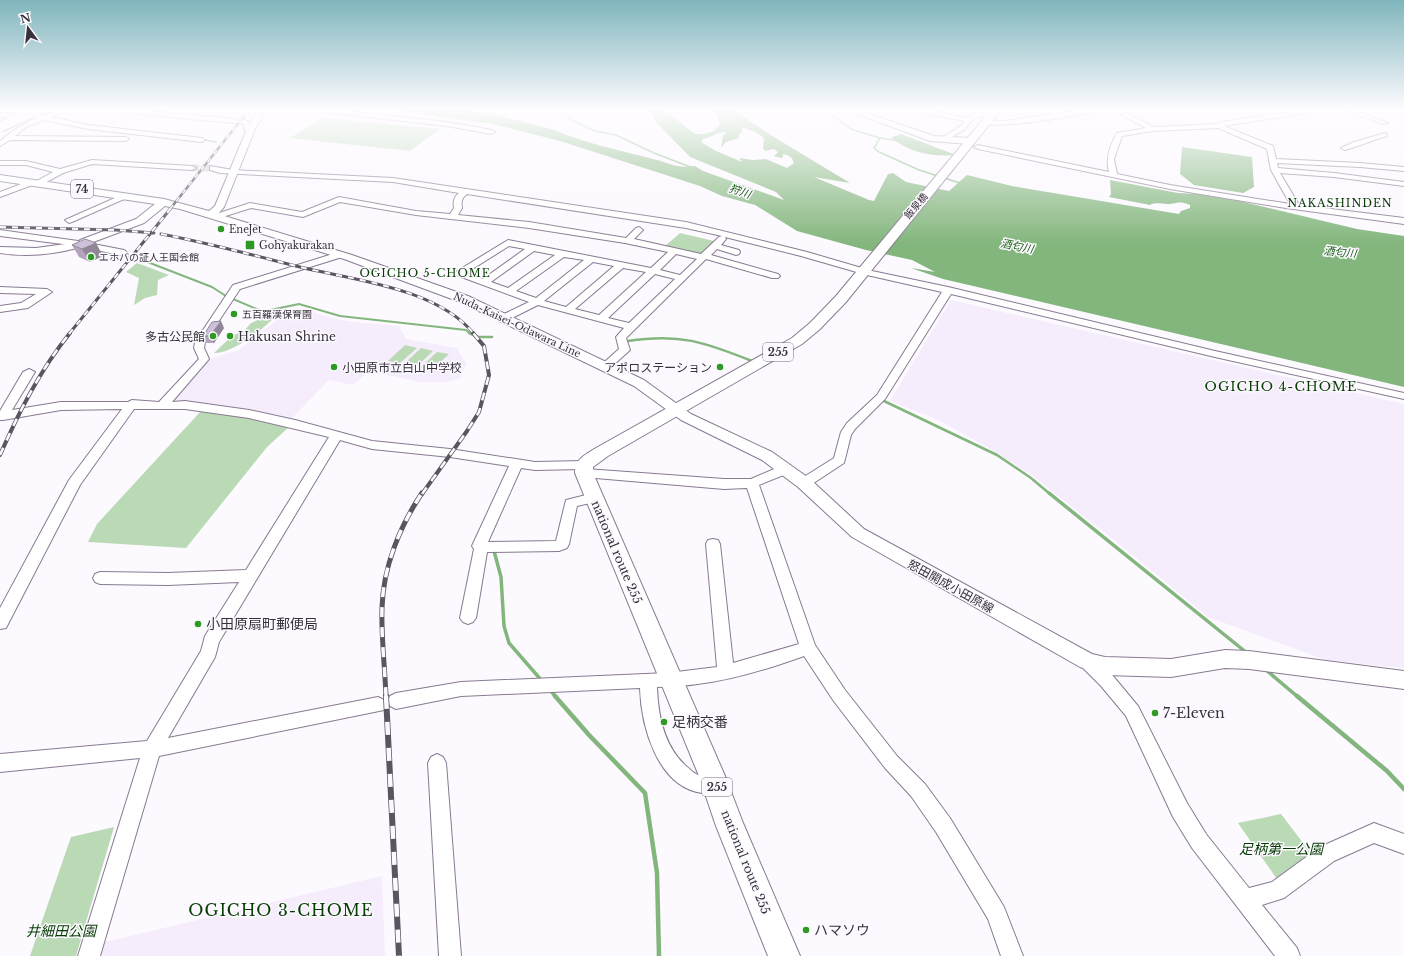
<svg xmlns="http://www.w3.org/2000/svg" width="1404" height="956" font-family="'Libre Baskerville','Noto Sans JP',serif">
	<rect width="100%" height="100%" fill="#fcf9ff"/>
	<path fill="#f5edfb" d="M951 300 1404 404V668L1326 660 1208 617 1134 556 1033 476 982 444 936 419 890 401Z
		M297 310 308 311 331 318 353 322 399 326 406 339 457 348 463 359 467 363 460 379 443 382H420L369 371 353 385 329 380 291 419 211 404 176 401 174 398 210 359 239 350 288 311Z
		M382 876 385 956H94L97 944Z"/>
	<path fill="#bad9b5" d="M323 118 440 129 410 151 290 138Z
		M680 233 714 241 699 255 664 247Z
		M137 263 169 275 158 280 157 295 145 298 134 305 139 278 126 272Z
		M262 318 273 319C260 331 232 354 214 353L233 335 243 332 251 323Z
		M405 345 417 348 400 363 388 361Z
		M421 348 433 351 416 367 404 364Z
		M437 352 449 354 432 370 420 368Z
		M201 411 249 417 289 427 267 447 186 548 88 542 97 524Z
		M1281 814 1313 856 1279 882 1238 823Z
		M114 827 76 956H30L71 837Z"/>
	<path fill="#83b67d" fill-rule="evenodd" d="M392 110H462L484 112 555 130C587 144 620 150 653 159 671 163 675 169 695 166L703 171 784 200 776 192 690 157 657 123 649 110H665L692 132 697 134H704L714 131 720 125 717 116 712 110H733L779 140 850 183 814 177 869 200 874 201 888 174 893 173 906 182 949 191 967 175 1012 186 1179 214 1181 211 1190 208V205C1178 200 1177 204 1167 204 1161 204 1156 202 1150 205L1109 197 1111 194 1110 180 1178 193 1197 194 1239 201 1357 229 1404 236V387L943 279 911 268 935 272 912 260 866 250 797 231 755 205 722 196 700 186 560 141 493 124ZM742 127 752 131H754L764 138 763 148 765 151 774 149 778 152 774 156 781 158 783 157V154C789 155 792 157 794 163L787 168 766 159 753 160 739 158 742 162 716 151 701 142 703 139C713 137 717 131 727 132L723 136 721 148 726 142 739 138V134L742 132Z
		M901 134 956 155C931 157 913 153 892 139V137Z
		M1182 147 1252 157 1254 187 1243 193 1194 185 1180 174Z"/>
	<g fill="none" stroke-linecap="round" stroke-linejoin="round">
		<path stroke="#83b67d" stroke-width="1.5" d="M106 110 120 111
			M561 110 571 120 595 131 616 135 654 153 693 168
			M825 110 851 129 880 138 874 148 879 152 919 170 963 184
			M139 114 217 121
			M880 138 894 140
			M200 139 216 142"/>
		<path stroke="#83b67d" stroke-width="2" d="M122 255 132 256 212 287 226 296 259 310H270L299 304 340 316 466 330 471 334"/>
		<path stroke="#83b67d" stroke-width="2.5" d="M469 333 478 337H492
			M628 341C680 333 704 342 752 361
			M884 401 997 455 1031 478 1050 494"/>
		<path stroke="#83b67d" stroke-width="3.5" d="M1049 493 1247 653
			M494 551 501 577 504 626 509 643 542 681
			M1266 670 1298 697
			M550 690 556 697"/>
		<path stroke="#83b67d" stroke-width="4.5" d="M555 696 589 735 645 793 657 873 659 956
			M1297 696 1387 771 1404 789"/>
		<path stroke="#d5d1d8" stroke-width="7" stroke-dasharray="7 3.5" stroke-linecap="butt" d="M192 168H213"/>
		<defs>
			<path id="minor" d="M58 110H66L51 117 88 125 202 138 205 140 202 142 88 129 44 120 26 127 15 136 126 137 129 139 126 141 10 140 0 146V141C11 132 21 125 35 119L0 117V113L43 116Z
				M115 110H138L245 120 249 122 250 127 254 129 251 131 244 129V124L118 112Z
				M320 110H340L447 122 492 130 495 132 492 134 447 126 323 112Z
				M915 110H928L968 118 978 112 994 117 991 119 979 116 971 121 965 129 944 142 941 140C948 132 958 130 965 121L918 112Z
				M1082 110H1098L1095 112C1076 115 994 131 983 122L986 120 1005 121Z
				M1113 110H1121L1154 127 1218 124 1221 122 1301 110H1316L1313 112 1224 126 1273 146 1276 159 1360 163 1404 167V171L1360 167 1277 163 1278 168 1334 173 1404 182V186L1334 177 1280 173 1299 205 1404 218V224L1286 208 1170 189 978 149 974 147 978 145 1109 172C1105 158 1110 145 1117 133L1146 128ZM1218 128 1267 149 1271 170 1290 204 1170 185 1117 174 1114 159 1122 136 1153 131Z
				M1345 110H1354L1388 123 1383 124Z
				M1395 110H1404V114L1396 111Z
				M1385 133 1387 134V136C1373 140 1359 146 1345 150L1341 148 1354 142Z
				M92 160 192 166 196 168 192 170 92 164 63 173 41 185 35 184 0 197V192L29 181 35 182 53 172 26 165H0V161H26L60 169Z
				M210 166 233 170 393 178 686 222 807 252 872 271 948 287 1215 351 1404 393V399L1215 357 951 294 885 399 855 429 851 435 844 463 809 486 804 487 799 486 797 483 799 480 834 458 841 432 847 423 877 395 942 292 867 275 801 256 725 237 726 239 721 245 739 250 740 252 739 254 736 255 717 249 711 255 778 274 780 276 778 278H772L706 259 626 338 630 350 609 369 605 370 599 367 619 349 616 337 624 328 538 305 510 319H502L501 317 502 315 529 302 456 275 454 273 508 240 651 268 668 252 625 243 529 228 416 215 340 202 303 217 251 208 216 219H213L212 217 213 215 250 203 302 212 339 197 416 211 450 214 454 208C453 201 454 197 459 193L393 182 220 173 210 170ZM467 194 686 228 722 236 719 237 701 254 634 239 643 230 639 227 636 228 626 238 529 222 458 215 462 208C461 201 462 198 467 194ZM509 246 525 249 483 279 466 273ZM534 251 555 255 508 288 491 282ZM676 254 697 259 680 275 660 270ZM564 257 584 260 536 298 516 291ZM593 262 614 266 566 307 544 301ZM623 268 646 272 599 315 575 309ZM655 274 675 279 629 323 608 318Z
				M124 194H130L131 196 72 222 69 223 65 220Z
				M0 230 78 241 124 250 128 253 124 256 78 246 0 236Z
				M339 252 342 253 344 255 342 257 240 289 205 342 204 348 209 359 172 402 185 401 249 410 295 420 372 441 450 449 535 462 584 461 589 462 590 465 586 469 724 479H751L781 466 786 465 791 466 792 469 791 472 759 485 815 645 845 690 897 756 925 784 950 818 1004 907 1023 956H1001L988 919 936 832 911 796 885 768 833 700 804 656C757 673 708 687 657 687 658 716 664 746 686 766 689 768 692 772 696 774 703 778 714 776 723 780L725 786 723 792C715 795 709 794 702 793 657 787 641 725 640 688L461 696 396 709 390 706 388 701 390 696 396 693 461 682 668 673 717 667 706 544 708 540 713 539 718 540 720 544 733 663 799 644 747 488 724 489 584 477 579 476 578 473 582 469 535 470 521 468 488 542 556 541 566 500 594 493 599 495 601 498 599 501 577 506 569 544 567 548 559 551 487 552 476 618 473 622 468 624 463 622 460 618 474 549 472 546 509 466 450 457 372 449 340 440 219 642 215 657 168 738 378 697 384 700 387 705 384 710 159 756 100 956H78L140 758 0 772V754L147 741 201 651 205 636 239 582 168 585 100 584 95 582 93 578 95 574 100 572 168 573 246 570 329 437 249 418 185 409H134L80 485 6 628 0 629V608L69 480 122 409 61 410 3 420H0V411L23 372 29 369 35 372 12 410 61 402H128L132 400 159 402 199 359 194 348 195 342 233 285Z
				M0 287 47 289 52 292 28 308 0 312V306L21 303 36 294 0 293Z
				M1087 654 1093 656 1113 676 1138 706 1187 803 1206 834 1249 888 1272 882 1320 847 1374 823 1404 834V854L1374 843 1334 861 1284 898 1262 905 1297 948 1300 956H1275L1192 848 1173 817 1126 716 1101 686 1081 666 1079 661 1081 656Z
				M437 754 443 757 446 763 461 956H439L428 763 431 757Z"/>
			<path id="major" d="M258 110H266L255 129 224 207 218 214 352 255 468 296 644 380 691 414 772 452 810 479 864 529 1092 654 1105 657 1171 659 1225 650 1249 651 1404 671V689L1249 669 1225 668 1171 677 1105 675 1080 667 852 537 798 487 762 460 681 420 634 386 460 302 344 259 180 209 165 206 144 223 88 244H80L79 242 80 240 136 219 155 204 0 181V175L164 199 209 211 215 206 247 129Z
				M847 110H858L934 136 970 138 974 141 970 144 930 141Z
				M73 243 77 244 78 246 77 248C51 255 26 257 0 253V247L36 248Z"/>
			<path id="highway" d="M991 110H1001L846 302 820 329 802 344 608 456 593 467V473L725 776 743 823 800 956H768L716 826 699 776 575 473C575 459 585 455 596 448L792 338 810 323 836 296Z"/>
		</defs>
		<use href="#minor" stroke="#887a91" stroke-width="2"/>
		<use href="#major" stroke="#887a91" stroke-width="2"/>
		<use href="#highway" stroke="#887a91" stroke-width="2"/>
		<use href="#minor" fill="#fff" fill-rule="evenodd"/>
		<use href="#major" fill="#fff" fill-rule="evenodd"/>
		<use href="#highway" fill="#fff" fill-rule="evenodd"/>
		<defs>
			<path id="rail-far4" d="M170 209 249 110"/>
			<path id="rail-far3" d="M0 227 116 230 154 233
				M161 234C209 243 256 256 304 268 356 280 438 289 474 334
				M69 334 171 208"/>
			<path id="rail-far2" d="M0 455C19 412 40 370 70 333
				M422 494 467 431 479 412 489 375 484 346 473 333"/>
			<path id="rail-far1" d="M386 697C385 668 381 637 382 608 383 567 400 526 422 493"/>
			<path id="rail" d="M386 696 399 956"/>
		</defs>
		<use href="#rail-far4" stroke="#5b555f" stroke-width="2.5"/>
		<use href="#rail-far3" stroke="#5b555f" stroke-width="3"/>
		<use href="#rail-far2" stroke="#5b555f" stroke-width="4"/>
		<use href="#rail-far1" stroke="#5b555f" stroke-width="5"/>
		<use href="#rail" stroke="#5b555f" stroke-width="6"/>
		<use href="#rail-far4" stroke="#fcf9ff" stroke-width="1.5" stroke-dasharray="5" stroke-linecap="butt"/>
		<use href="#rail-far3" stroke="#fcf9ff" stroke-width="2" stroke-dasharray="6" stroke-linecap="butt"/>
		<use href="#rail-far2" stroke="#fcf9ff" stroke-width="2.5" stroke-dasharray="8" stroke-linecap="butt"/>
		<use href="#rail-far1" stroke="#fcf9ff" stroke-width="3.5" stroke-dasharray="10" stroke-linecap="butt"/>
		<use href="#rail" stroke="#fcf9ff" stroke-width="4.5" stroke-dasharray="13" stroke-linecap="butt"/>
		<defs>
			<path id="highway-bridge" d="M0 127 36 110"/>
		</defs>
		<use href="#highway-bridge" stroke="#887a91" stroke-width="12" stroke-linecap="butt"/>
		<use href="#highway-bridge" stroke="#fff" stroke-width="10"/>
	</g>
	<path fill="#b2a5bb" d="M72 245 103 256 90 262 79 257Z
		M224 328 214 343H206L203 336Z"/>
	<path fill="#918698" d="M96 243 103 256 90 262 82 249Z
		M221 321 224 328 214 343 210 336Z"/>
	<path fill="#cfc0d9" stroke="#918698" d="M85 239 96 243 82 249 72 245Z
		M221 321 210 336H203L212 322Z"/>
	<linearGradient id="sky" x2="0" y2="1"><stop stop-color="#7fb5bd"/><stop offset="0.45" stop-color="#fefcff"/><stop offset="1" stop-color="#fefcff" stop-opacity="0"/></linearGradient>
	<rect width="1404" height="244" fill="url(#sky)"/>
	<g fill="#2e9923" stroke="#fcf9ff" stroke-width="1.5">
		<circle cx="221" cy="229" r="4"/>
		<rect x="245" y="240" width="10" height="10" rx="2"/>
		<circle cx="91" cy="257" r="4"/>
		<circle cx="234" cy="314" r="4"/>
		<circle cx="213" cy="336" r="4"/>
		<circle cx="230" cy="336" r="4"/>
		<circle cx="334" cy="367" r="4"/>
		<circle cx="720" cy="367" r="4"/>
		<circle cx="198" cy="624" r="4"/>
		<circle cx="1155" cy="713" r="4"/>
		<circle cx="664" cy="722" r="4"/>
		<circle cx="806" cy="930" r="4"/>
	</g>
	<g text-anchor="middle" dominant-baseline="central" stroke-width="3" stroke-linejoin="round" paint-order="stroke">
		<g font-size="10" fill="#38313c" stroke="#fcf9ff">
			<text transform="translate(916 206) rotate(-50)">飯泉橋</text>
			<text transform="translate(517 325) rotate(25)">Nuda-Kaisei-Odawara Line</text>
		</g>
		<g font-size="10" fill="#38313c" stroke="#fcf9ff" text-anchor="start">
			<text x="229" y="229">EneJet</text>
			<text x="259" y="245">Gohyakurakan</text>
			<text x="99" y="257">エホバの証人王国会館</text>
			<text x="242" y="314">五百羅漢保育園</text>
		</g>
		<g fill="#fcf9ff" stroke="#736d76" stroke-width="1">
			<rect x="71" y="180" width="22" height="18" rx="3"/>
			<rect x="763" y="343" width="30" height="18" rx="3"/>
			<rect x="702" y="778" width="30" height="18" rx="3"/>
		</g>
		<g font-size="11" font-weight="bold" fill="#38313c">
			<text x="82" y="189">74</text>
			<text x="778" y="352">255</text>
			<text x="717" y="787">255</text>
		</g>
		<g font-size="11" font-style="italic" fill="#1a5f14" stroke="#fcf9ff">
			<text transform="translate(740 191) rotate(19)">狩川</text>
			<text transform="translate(1017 246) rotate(11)">酒匂川</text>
			<text transform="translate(1340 252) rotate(6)">酒匂川</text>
		</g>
		<g font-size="11" letter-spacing="1" fill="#073c03" stroke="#fcf9ff">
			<text x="1340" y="203">NAKASHINDEN</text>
			<text x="425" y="273">OGICHO 5-CHOME</text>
		</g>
		<g font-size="12" fill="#38313c" stroke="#fcf9ff" text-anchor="end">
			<text x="205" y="336">多古公民館</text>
			<text x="238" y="336" text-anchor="start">Hakusan Shrine</text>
			<text x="342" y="367" text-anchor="start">小田原市立白山中学校</text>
			<text x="712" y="367">アポロステーション</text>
		</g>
		<g font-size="12" fill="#38313c" stroke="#fcf9ff">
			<text transform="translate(617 552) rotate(67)">national route 255</text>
			<text transform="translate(951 586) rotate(29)">怒田開成小田原線</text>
			<text transform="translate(746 862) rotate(68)">national route 255</text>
		</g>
		<g font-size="13" letter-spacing="1" fill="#073c03" stroke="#fcf9ff">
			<text x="1281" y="386">OGICHO 4-CHOME</text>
		</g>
		<g font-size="14" fill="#38313c" stroke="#fcf9ff" text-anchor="start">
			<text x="206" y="624">小田原扇町郵便局</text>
			<text x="1163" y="713">7-Eleven</text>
			<text x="672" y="722">足柄交番</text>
			<text x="814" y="930">ハマソウ</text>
		</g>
		<g font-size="14" font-style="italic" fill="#043b01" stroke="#fcf9ff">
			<text x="1281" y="849">足柄第一公園</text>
			<text x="61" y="931">井細田公園</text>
		</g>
		<g font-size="16" letter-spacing="1" fill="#073c03" stroke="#fcf9ff">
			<text x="281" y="910">OGICHO 3-CHOME</text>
		</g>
	</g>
	<g transform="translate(28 28) rotate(345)" stroke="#fcf9ff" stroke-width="3" paint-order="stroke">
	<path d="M0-3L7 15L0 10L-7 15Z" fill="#38313c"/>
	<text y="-6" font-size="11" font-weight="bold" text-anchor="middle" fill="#38313c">N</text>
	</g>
</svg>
